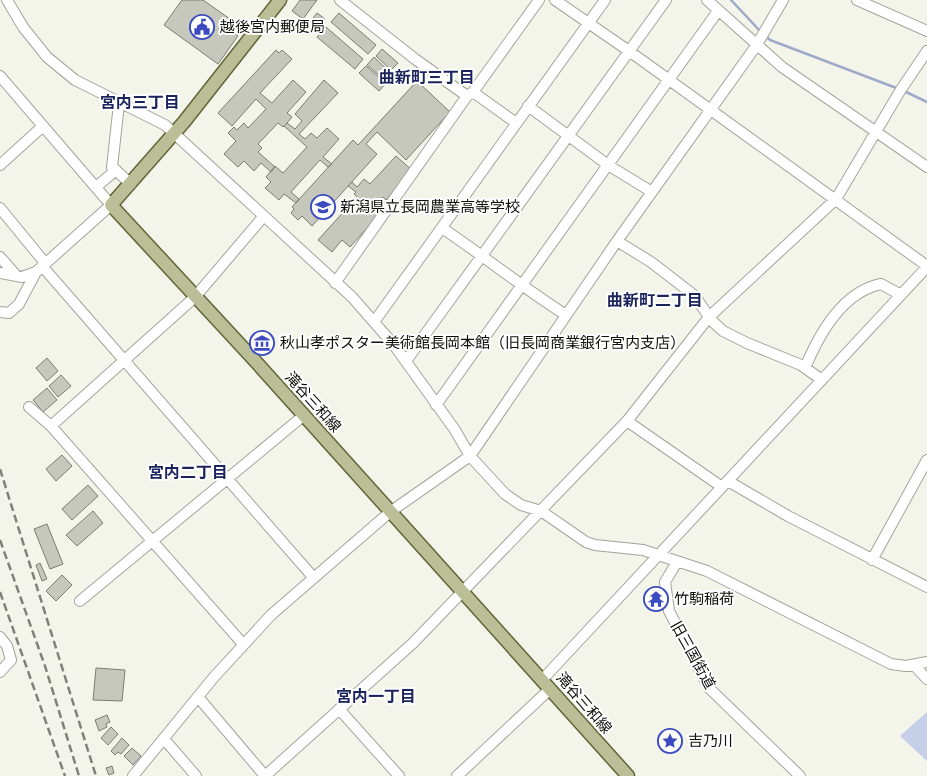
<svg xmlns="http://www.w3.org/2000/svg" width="927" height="776" font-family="'Roboto Condensed','Noto Sans JP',sans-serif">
	<rect width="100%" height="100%" fill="#f3f5ea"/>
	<path fill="#c6cfe8" d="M927 712V761L900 736Z"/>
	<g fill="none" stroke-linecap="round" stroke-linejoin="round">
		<path stroke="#9fa9c8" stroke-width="2.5" d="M731 0 761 32
			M765 35 770 40 899 89
			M904 91 927 102"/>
	</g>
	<path fill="#c7c8bd" stroke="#7b7d73" d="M182 0H203L230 19 224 26 238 36 218 64 164 25Z
		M300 0H317L303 19 292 11Z
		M317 13 325 19 318 28 310 22Z
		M339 13 376 45 368 54 331 22Z
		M326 27 363 59 355 69 317 37Z
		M382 49 398 63 391 70 376 56Z
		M276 50 279 53 282 50 292 59 260 93 272 103 293 80 306 92 287 113 292 117 287 123 283 127 278 123 258 144 262 148 258 152 275 167 271 172 261 163 254 171 244 161 238 167 224 154 236 141 228 133 234 127 237 130 244 123 248 128 266 109 256 99 232 126 218 113Z
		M374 57 393 75 387 82 367 65Z
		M366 66 386 83 379 91 359 73Z
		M324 80 338 93 299 134 305 139 311 133 317 138 327 128 339 139 323 157 332 164 328 167 320 160 291 192 299 199 296 203 284 194 279 200 265 188 271 182 266 177 275 166 283 173 307 147 284 126 287 123 295 129 302 121 295 114Z
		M417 81 450 112 406 160 377 132 366 144 377 154 312 226 302 216 298 220 291 213 294 209 292 207 353 140 358 145Z
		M396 156 413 171 386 200 383 197 381 199 388 205 350 247 342 240 332 252 318 240 357 197 354 194 356 192 348 186 352 182 357 187 364 179 370 184Z
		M47 358 58 371 47 381 36 368Z
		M61 375 71 386 58 397 49 386Z
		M47 388 57 400 43 412 33 400Z
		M62 455 72 466 56 481 46 469Z
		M88 485 98 496 72 520 62 509Z
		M93 511 103 523 77 546 66 535Z
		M47 524 63 564 50 569 34 529Z
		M40 563 47 579 42 581 36 565Z
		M62 575 72 585 56 601 46 591Z
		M96 668 125 670 122 701 93 700Z
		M107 715 110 722 106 724 107 727 99 731 95 720Z
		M111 727 118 734 108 745 101 738Z
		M122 738 129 745 121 754 118 752 115 755 111 751Z
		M132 748 141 756 133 765 124 756Z
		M112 766 114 773 109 775 106 768Z"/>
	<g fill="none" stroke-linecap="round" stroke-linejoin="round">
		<defs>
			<path id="minor" d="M7 0 23 27 47 57 75 80 165 125 352 297 394 345 455 430 470 456 505 494 521 505 541 511 586 542 595 545 643 550 707 571 891 664 906 666 927 662
				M340 0 415 59 467 96
				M555 0 629 51 927 266
				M707 0 782 67 927 167
				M857 0 927 31
				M0 76 111 205 36 272 19 304 9 313 0 312
				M473 92 516 123
				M119 104 112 167 131 184
				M528 106 608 165 652 192
				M0 165 43 126
				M96 187 116 170
				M0 208 45 263
				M442 228C484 256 523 288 566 315
				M617 241 651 262 695 296 711 320 723 331 747 343 801 365 822 380
				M0 257 15 274
				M42 266 313 577
				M0 273 22 277 36 272
				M335 283 467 96 473 92 539 0
				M374 322 605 0
				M406 361 666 0
				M805 368C819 334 842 292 881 284L901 295
				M436 405 718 11
				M29 407 51 426 243 644
				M627 421 722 487
				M51 426 195 297 263 217
				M728 481 788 516 927 587
				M872 560 927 460
				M677 562 665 582 669 611 709 688 800 776
				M80 601 303 416
				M0 637 7 646 11 660 0 672
				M914 665 927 679
				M542 680 927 267
				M198 697 265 776
				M339 709 399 776
				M164 739 196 776
				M133 776 214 677 271 615 390 512 470 456 617 241 756 46 783 0
				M265 776 413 643 627 421 709 317 836 199 900 91 927 51
				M457 776 549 690"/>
			<path id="major" d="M280 0 184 122 111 205 257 363 628 776"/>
		</defs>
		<use href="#minor" stroke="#a3a59a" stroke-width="12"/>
		<use href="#major" stroke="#616538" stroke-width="15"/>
		<use href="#minor" stroke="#fff" stroke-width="10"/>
		<use href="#major" stroke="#bbbf97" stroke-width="12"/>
		<path stroke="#80817a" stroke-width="2.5" stroke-dasharray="8 4" stroke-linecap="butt" d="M0 469 96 776
			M0 540 45 666 79 776
			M0 592 65 776"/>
	</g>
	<defs>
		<symbol id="civic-ring" viewBox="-11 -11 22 22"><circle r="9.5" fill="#fff" stroke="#3c4cc0" stroke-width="1.5"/><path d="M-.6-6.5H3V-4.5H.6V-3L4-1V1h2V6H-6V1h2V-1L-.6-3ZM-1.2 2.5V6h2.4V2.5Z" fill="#3c4cc0"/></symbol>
		<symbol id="school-ring" viewBox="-11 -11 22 22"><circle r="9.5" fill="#fff" stroke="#3c4cc0" stroke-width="1.5"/><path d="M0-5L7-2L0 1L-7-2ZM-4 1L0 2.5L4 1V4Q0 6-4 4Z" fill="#3c4cc0"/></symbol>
		<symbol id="museum-ring" viewBox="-11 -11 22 22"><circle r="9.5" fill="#fff" stroke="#3c4cc0" stroke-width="1.5"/><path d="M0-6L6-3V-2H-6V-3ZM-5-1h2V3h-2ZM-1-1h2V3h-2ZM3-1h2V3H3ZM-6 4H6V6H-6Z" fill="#3c4cc0"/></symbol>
		<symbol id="temple-ring" viewBox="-11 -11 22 22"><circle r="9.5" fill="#fff" stroke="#3c4cc0" stroke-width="1.5"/><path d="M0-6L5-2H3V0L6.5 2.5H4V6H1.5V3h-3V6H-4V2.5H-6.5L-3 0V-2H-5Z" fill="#3c4cc0"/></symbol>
		<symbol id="sight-ring" viewBox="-11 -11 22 22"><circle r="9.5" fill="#fff" stroke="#3c4cc0" stroke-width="1.5"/><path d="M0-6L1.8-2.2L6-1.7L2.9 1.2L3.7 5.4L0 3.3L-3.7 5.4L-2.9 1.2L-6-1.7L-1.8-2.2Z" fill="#3c4cc0"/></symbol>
	</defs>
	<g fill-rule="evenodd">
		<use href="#civic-ring" x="188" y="13" width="28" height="28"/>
		<use href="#school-ring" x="309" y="193" width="28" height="28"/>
		<use href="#museum-ring" x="248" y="329" width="28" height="28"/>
		<use href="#temple-ring" x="642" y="585" width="28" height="28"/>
		<use href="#sight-ring" x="656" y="727" width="28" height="28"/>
	</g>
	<g text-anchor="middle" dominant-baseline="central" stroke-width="4" stroke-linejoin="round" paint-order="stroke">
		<g font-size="15" fill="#0e0f0b" stroke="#fff" text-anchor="start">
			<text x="220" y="27">越後宮内郵便局</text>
			<text x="340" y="207">新潟県立長岡農業高等学校</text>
			<text x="280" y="343">秋山孝ポスター美術館長岡本館（旧長岡商業銀行宮内支店）</text>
			<text x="674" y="599">竹駒稲荷</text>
			<text x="688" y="741">吉乃川</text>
		</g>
		<g font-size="15" fill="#0e0f0b" stroke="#fff">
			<text transform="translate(313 402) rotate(48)">滝谷三和線</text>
			<text transform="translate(693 655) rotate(61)">旧三国街道</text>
			<text transform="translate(584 703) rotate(49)">滝谷三和線</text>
		</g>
		<g font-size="16" font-weight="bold" fill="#1a235b" stroke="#fff">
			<text x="427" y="77">曲新町三丁目</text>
			<text x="140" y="102">宮内三丁目</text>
			<text x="655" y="300">曲新町二丁目</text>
			<text x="188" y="472">宮内二丁目</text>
			<text x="376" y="696">宮内一丁目</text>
		</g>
	</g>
</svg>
